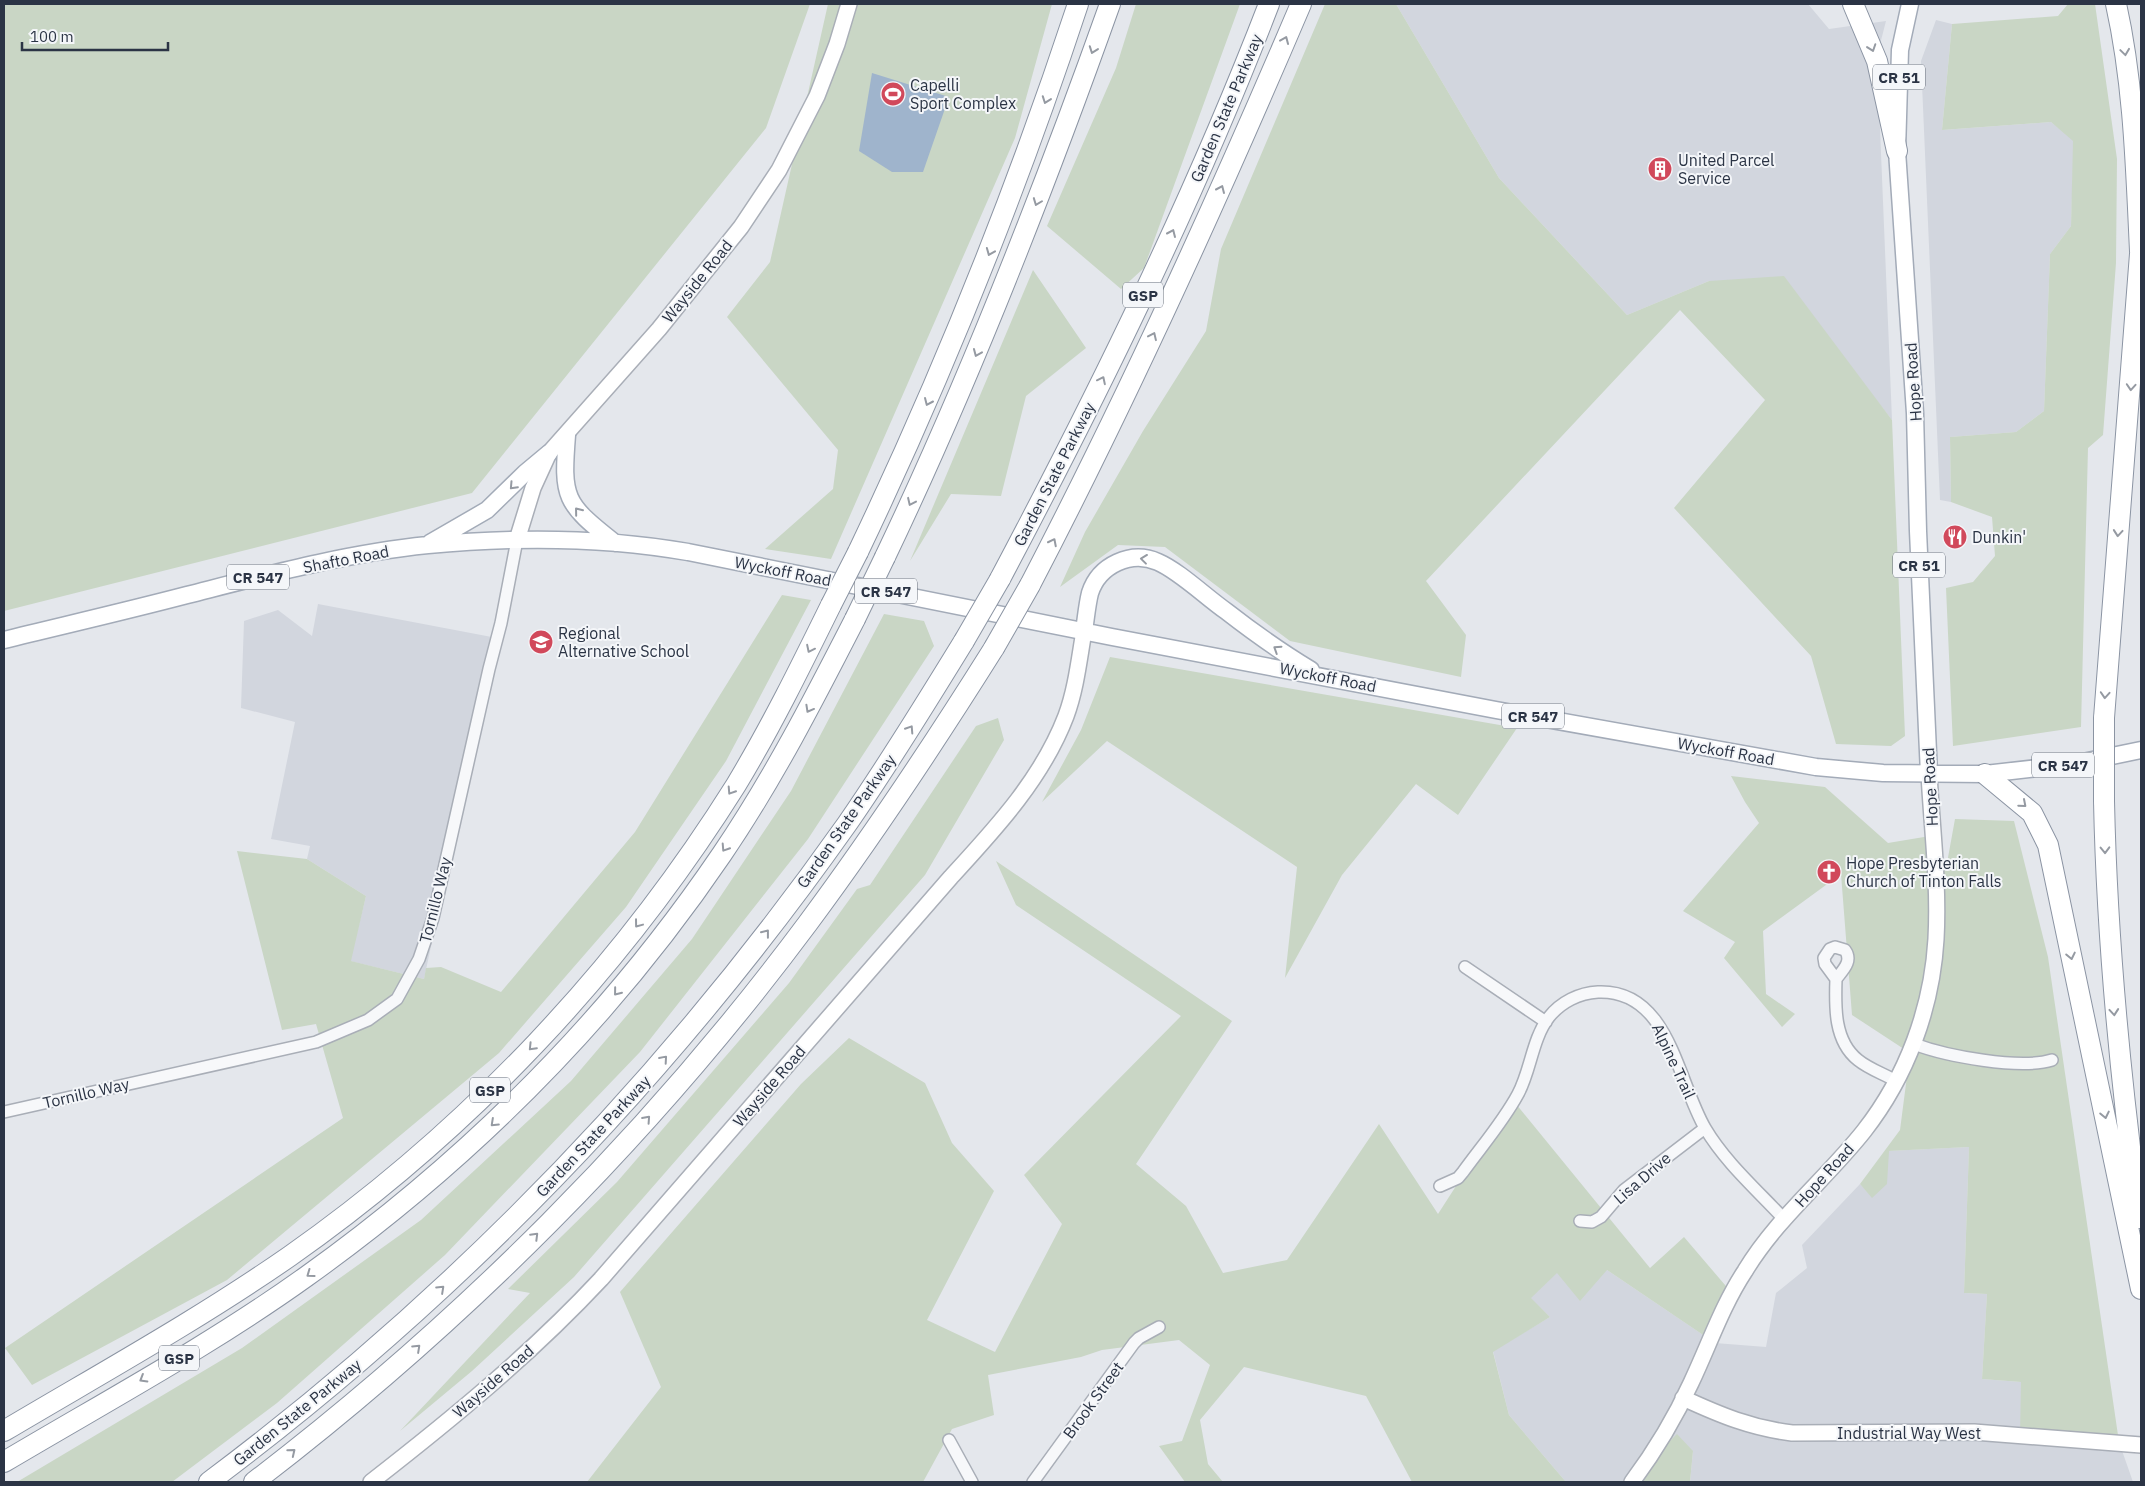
<svg xmlns="http://www.w3.org/2000/svg" width="2145" height="1486" font-family="'IBM Plex Sans',sans-serif">
	<rect width="100%" height="100%" fill="#e4e7ec"/>
	<path fill="#d2d6de" d="M1396 4H1808L1829 29 1886 21 1877 56 1892 420 1867 388 1709 281 1627 315 1499 178Z
		M1936 20 1952 24 1942 130 2051 122 2074 140 2071 226 2050 254 2044 411 2016 432 1950 437 1951 502 1940 500 1921 61Z
		M318 604 497 638 424 979 350 961 366 896 307 859 310 846 271 839 295 722 241 708 244 621 278 610 312 636Z
		M1969 1147 1964 1293 1987 1294 1982 1379 2021 1382 2119 1442 2133 1482H1690L1693 1451 1628 1482H1566L1509 1415 1493 1351 1550 1317 1530 1298 1557 1272 1607 1270 1715 1343 1766 1347 1776 1293 1807 1268 1802 1245 1860 1184 1872 1197 1888 1151Z"/>
	<path fill="#c9d6c5" d="M4 4H810L766 128 472 493 4 611Z
		M828 4H1052L1015 138 831 559 765 549 833 489 838 450 727 317 770 262Z
		M1136 4H1240L1144 268 1121 289 1047 226 1116 68Z
		M1325 4H1396L1499 178 1627 315 1709 281 1784 276 1892 420 1905 736 1891 746 1836 744 1811 656 1674 508 1765 400 1680 310 1426 581 1466 635 1461 677 1290 641 1165 547 1118 545 1060 587 1085 532 1143 431 1206 331 1221 249Z
		M2068 4H2095L2117 159 2116 263 2103 435 2088 448 2081 727 1953 746 1946 588 1973 582 1995 556 1992 517 1951 502 1950 437 2016 432 2044 411 2050 254 2071 226 2073 141 2051 122 1942 130 1952 24 2058 16Z
		M1033 270 1086 348 1026 396 1001 496 951 494 910 561Z
		M782 595 811 600 726 761 626 907 499 1053 227 1280 32 1385 5 1348 343 1118 316 1024 282 1030 237 851 307 859 366 896 351 961 424 979 426 968 441 967 501 992 635 832Z
		M884 614 924 621 934 646 808 839 640 1052 445 1255 277 1403 172 1482H17L242 1348 421 1220 571 1081 692 939 791 791Z
		M1110 657 1517 728 1458 815 1416 784 1342 875 1285 978 1297 867 1107 741 1042 802 1081 730Z
		M998 718 1004 740 925 875 574 1277 472 1371 400 1431 530 1293 508 1289 617 1182 789 983 857 889 870 885 976 726Z
		M1731 776 1825 787 1888 843 1930 836 1934 863H1947L1955 819 2014 821 2048 957 2119 1442 2020 1437 2021 1382 1982 1379 1987 1294 1964 1293 1969 1147 1889 1151 1887 1184 1872 1198 1860 1184 1900 1130 1910 1053 1852 1015 1841 874 1763 931 1766 994 1795 1014 1782 1027 1724 958 1735 942 1683 911 1759 823 1745 802Z
		M996 861 1232 1021 1136 1164 1186 1206 1223 1273 1287 1260 1379 1124 1438 1214 1512 1099 1650 1268 1684 1237 1731 1292 1709 1339 1607 1270 1580 1301 1557 1273 1531 1298 1550 1317 1493 1352 1509 1415 1566 1482H1412L1366 1396 1244 1367 1200 1420 1208 1464 1223 1482H1185L1159 1446 1182 1441 1210 1365 1179 1340 1102 1350 1081 1357 988 1375 994 1415 952 1429 923 1482H587L661 1387 620 1292 801 1084 849 1038 925 1083 952 1143 994 1191 927 1320 995 1352 1062 1224 1024 1175 1181 1016 1016 905Z
		M1677 1434 1693 1451 1690 1482H1628Z"/>
	<path fill="#9fb4cc" d="M872 73 949 97 923 172H892L859 151Z"/>
	<g fill="none" stroke-linecap="round" stroke-linejoin="round">
		<defs>
			<path id="street" d="M1835 947 1845 950C1853 961 1843 970 1836 979L1825 964 1824 958 1830 949Z
				M1465 967 1546 1022
				M1836 979C1835 1007 1834 1041 1858 1060 1869 1069 1884 1074 1896 1081
				M1914 1044C1946 1056 2020 1070 2052 1060
				M4 1112 316 1042 368 1020 397 999 419 959 433 918 489 669 501 623 517 540
				M1440 1186 1458 1178 1463 1172C1481 1147 1503 1122 1518 1094 1531 1070 1532 1039 1549 1017 1561 1002 1579 993 1598 992 1669 989 1677 1080 1705 1128 1725 1162 1757 1190 1784 1219
				M1580 1221 1592 1222 1601 1217 1624 1190 1705 1128
				M949 1440 972 1482
				M1033 1482 1134 1343 1139 1338 1159 1327"/>
			<path id="secondary" d="M517 540 533 488 549 453 659 329 741 227 779 170 817 96 837 44 849 4
				M1683 1398C1720 1415 1751 1428 1792 1433L1974 1432 2141 1445
				M371 1482C452 1419 531 1354 601 1279L951 877C995 829 1042 779 1066 716 1076 689 1079 660 1084 631
				M1632 1482C1655 1451 1675 1418 1691 1383 1709 1345 1722 1306 1745 1271 1777 1218 1826 1179 1864 1131 1907 1076 1932 1008 1936 939 1939 884 1932 829 1929 774"/>
			<path id="primary" d="M1910 4 1900 50 1897 151 1915 413 1918 531 1929 774
				M567 435C562 498 564 503 615 543
				M430 543 487 510 525 473 549 453
				M1084 631C1086 618 1087 605 1090 593 1099 565 1131 550 1158 562 1179 571 1206 597 1226 611 1253 632 1281 652 1311 670
				M4 640C65 625 126 611 187 595 266 575 347 553 428 545 513 537 603 537 688 552L1112 637 1496 710 1816 767 1883 773 1985 774 2073 764 2141 750"/>
			<path id="highway" d="M1853 4 1877 61 1897 151
				M2116 4C2134 85 2136 168 2140 251
				M858 552C943 374 1016 192 1078 4
				M885 557C971 377 1043 192 1110 4
				M1000 579C1099 392 1193 201 1269 4
				M1030 585C1129 395 1217 201 1301 4
				M2104 718 2141 241
				M1985 774 2032 813 2048 845 2141 1289
				M2104 801C2107 943 2120 1077 2139 1218
				M4 1431C100 1374 198 1320 290 1256 468 1131 620 970 736 785 771 727 801 666 831 605
				M4 1462C105 1402 211 1345 307 1276 469 1160 610 1019 722 854 773 779 814 699 855 619
				M209 1482C455 1298 669 1076 847 824 888 765 926 703 964 641
				M254 1482C462 1323 651 1134 808 923 874 834 935 742 994 648"/>
		</defs>
		<use href="#street" stroke="#a9aeb7" stroke-width="14"/>
		<use href="#secondary" stroke="#a9aeb7" stroke-width="18"/>
		<use href="#primary" stroke="#a3abb8" stroke-width="19"/>
		<use href="#highway" stroke="#8b94a3" stroke-width="22"/>
		<use href="#street" stroke="#f7f8fa" stroke-width="11"/>
		<use href="#secondary" stroke="#fff" stroke-width="15"/>
		<use href="#primary" stroke="#fff" stroke-width="16"/>
		<use href="#highway" stroke="#fff" stroke-width="20"/>
		<defs>
			<path id="highway-bridge" d="M831 605 858 552
				M855 619 885 557
				M964 641 1000 579
				M994 648 1030 585
				M2104 801V718"/>
		</defs>
		<use href="#highway-bridge" stroke="#8b94a3" stroke-width="22" stroke-linecap="butt"/>
		<use href="#highway-bridge" stroke="#fff" stroke-width="20"/>
	</g>
	<defs><path id="oneway-chevron" d="M-2-3.5L2.5 0L-2 3.5" fill="none" stroke-width="1.6" stroke-linecap="round" stroke-linejoin="round" transform="scale(1.25)"/></defs>
	<g stroke="#959aa2">
		<use href="#oneway-chevron" transform="translate(1285 40) rotate(-67)"/>
		<use href="#oneway-chevron" transform="translate(1872 48) rotate(71)"/>
		<use href="#oneway-chevron" transform="translate(1093 50) rotate(110)"/>
		<use href="#oneway-chevron" transform="translate(2125 52) rotate(82)"/>
		<use href="#oneway-chevron" transform="translate(1046 100) rotate(110)"/>
		<use href="#oneway-chevron" transform="translate(1221 189) rotate(-66)"/>
		<use href="#oneway-chevron" transform="translate(1037 202) rotate(111)"/>
		<use href="#oneway-chevron" transform="translate(1172 233) rotate(-66)"/>
		<use href="#oneway-chevron" transform="translate(990 252) rotate(112)"/>
		<use href="#oneway-chevron" transform="translate(1153 336) rotate(-65)"/>
		<use href="#oneway-chevron" transform="translate(977 353) rotate(113)"/>
		<use href="#oneway-chevron" transform="translate(1102 380) rotate(-64)"/>
		<use href="#oneway-chevron" transform="translate(2131 387) rotate(94)"/>
		<use href="#oneway-chevron" transform="translate(928 402) rotate(114)"/>
		<use href="#oneway-chevron" transform="translate(513 486) rotate(133)"/>
		<use href="#oneway-chevron" transform="translate(911 502) rotate(115)"/>
		<use href="#oneway-chevron" transform="translate(578 511) rotate(-129)"/>
		<use href="#oneway-chevron" transform="translate(2118 533) rotate(95)"/>
		<use href="#oneway-chevron" transform="translate(1053 542) rotate(-63)"/>
		<use href="#oneway-chevron" transform="translate(1144 559) rotate(-173)"/>
		<use href="#oneway-chevron" transform="translate(810 649) rotate(116)"/>
		<use href="#oneway-chevron" transform="translate(1277 649) rotate(-147)"/>
		<use href="#oneway-chevron" transform="translate(2105 695) rotate(94)"/>
		<use href="#oneway-chevron" transform="translate(809 709) rotate(119)"/>
		<use href="#oneway-chevron" transform="translate(910 729) rotate(-57)"/>
		<use href="#oneway-chevron" transform="translate(731 791) rotate(123)"/>
		<use href="#oneway-chevron" transform="translate(2023 804) rotate(41)"/>
		<use href="#oneway-chevron" transform="translate(725 848) rotate(123)"/>
		<use href="#oneway-chevron" transform="translate(2105 850) rotate(89)"/>
		<use href="#oneway-chevron" transform="translate(638 924) rotate(127)"/>
		<use href="#oneway-chevron" transform="translate(766 933) rotate(-52)"/>
		<use href="#oneway-chevron" transform="translate(2071 956) rotate(78)"/>
		<use href="#oneway-chevron" transform="translate(617 992) rotate(129)"/>
		<use href="#oneway-chevron" transform="translate(2114 1012) rotate(85)"/>
		<use href="#oneway-chevron" transform="translate(532 1047) rotate(134)"/>
		<use href="#oneway-chevron" transform="translate(664 1059) rotate(-49)"/>
		<use href="#oneway-chevron" transform="translate(2105 1115) rotate(78)"/>
		<use href="#oneway-chevron" transform="translate(647 1119) rotate(-48)"/>
		<use href="#oneway-chevron" transform="translate(494 1123) rotate(137)"/>
		<use href="#oneway-chevron" transform="translate(535 1236) rotate(-45)"/>
		<use href="#oneway-chevron" transform="translate(310 1274) rotate(144)"/>
		<use href="#oneway-chevron" transform="translate(441 1289) rotate(-43)"/>
		<use href="#oneway-chevron" transform="translate(417 1348) rotate(-43)"/>
		<use href="#oneway-chevron" transform="translate(143 1379) rotate(149)"/>
		<use href="#oneway-chevron" transform="translate(292 1452) rotate(-39)"/>
	</g>
	<defs>
		<symbol id="stadium-disc" viewBox="-11 -11 22 22"><circle r="9.5" fill="#d1495b" stroke="#f4f6f9"/><path d="M0-5a6.5 5 0 1 0 0 10a6.5 5 0 1 0 0-10ZM-3.5-1.8h7v3.6h-7Z" fill="#fff"/></symbol>
		<symbol id="building-disc" viewBox="-11 -11 22 22"><circle r="9.5" fill="#d1495b" stroke="#f4f6f9"/><path d="M-4-6H4V6H1V3H-1V6H-4ZM-2.5-4.3h1.7v1.8h-1.7ZM.8-4.3h1.7v1.8H.8ZM-2.5-1h1.7V.8h-1.7ZM.8-1h1.7V.8H.8Z" fill="#fff"/></symbol>
		<symbol id="restaurant-disc" viewBox="-11 -11 22 22"><circle r="9.5" fill="#d1495b" stroke="#f4f6f9"/><path d="M-5-6h1v4h1v-4h1v4h1v-4h1v5L-1.5 .5V6h-2V.5L-5-1ZM5-6V6H3V1.5H1.5Q1.5-4 5-6Z" fill="#fff"/></symbol>
		<symbol id="school-disc" viewBox="-11 -11 22 22"><circle r="9.5" fill="#d1495b" stroke="#f4f6f9"/><path d="M0-5L7-2L0 1L-7-2ZM-4 1L0 2.5L4 1V4Q0 6-4 4Z" fill="#fff"/></symbol>
		<symbol id="church-disc" viewBox="-11 -11 22 22"><circle r="9.5" fill="#d1495b" stroke="#f4f6f9"/><path d="M-1.2-6h2.4v3.5h3.3v2.4h-3.3V6h-2.4V-.1h-3.3v-2.4h3.3Z" fill="#fff"/></symbol>
	</defs>
	<g fill-rule="evenodd">
		<use href="#stadium-disc" x="879" y="80" width="28" height="28"/>
		<use href="#building-disc" x="1646" y="155" width="28" height="28"/>
		<use href="#restaurant-disc" x="1941" y="523" width="28" height="28"/>
		<use href="#school-disc" x="527" y="628" width="28" height="28"/>
		<use href="#church-disc" x="1815" y="858" width="28" height="28"/>
	</g>
	<g text-anchor="middle" dominant-baseline="central" stroke-width="4" stroke-linejoin="round" paint-order="stroke">
		<g fill="#f4f6f9" stroke="#676e7b" stroke-width="1">
			<rect x="1873" y="64.5" width="52" height="25" rx="4"/>
			<rect x="1123" y="282.5" width="40" height="25" rx="4"/>
			<rect x="1893" y="552.5" width="52" height="25" rx="4"/>
			<rect x="227" y="564.5" width="62" height="25" rx="4"/>
			<rect x="855" y="578.5" width="62" height="25" rx="4"/>
			<rect x="1502" y="703.5" width="62" height="25" rx="4"/>
			<rect x="2032" y="752.5" width="62" height="25" rx="4"/>
			<rect x="470" y="1077.5" width="40" height="25" rx="4"/>
			<rect x="159" y="1345.5" width="40" height="25" rx="4"/>
		</g>
		<g font-size="15" font-weight="bold" fill="#2b3445">
			<text x="1899" y="77">CR 51</text>
			<text x="1143" y="295">GSP</text>
			<text x="1919" y="565">CR 51</text>
			<text x="258" y="577">CR 547</text>
			<text x="886" y="591">CR 547</text>
			<text x="1533" y="716">CR 547</text>
			<text x="2063" y="765">CR 547</text>
			<text x="490" y="1090">GSP</text>
			<text x="179" y="1358">GSP</text>
		</g>
		<g font-size="16" fill="#2b3445" stroke="#f4f6f9" text-anchor="start">
			<text x="910" y="85">Capelli<tspan x="910" dy="18">Sport Complex</tspan></text>
			<text x="1678" y="160">United Parcel<tspan x="1678" dy="18">Service</tspan></text>
			<text x="1972" y="537">Dunkin'</text>
			<text x="558" y="633">Regional<tspan x="558" dy="18">Alternative School</tspan></text>
			<text x="1846" y="863">Hope Presbyterian<tspan x="1846" dy="18">Church of Tinton Falls</tspan></text>
		</g>
		<g font-size="16" fill="#2b3445" stroke="#f4f6f9">
			<text transform="translate(1226 108) rotate(-67)">Garden State Parkway</text>
			<text transform="translate(697 281) rotate(-51)">Wayside Road</text>
			<text transform="translate(1913 382) rotate(-94)">Hope Road</text>
			<text transform="translate(1054 474) rotate(-63)">Garden State Parkway</text>
			<text transform="translate(346 559) rotate(-11)">Shafto Road</text>
			<text transform="translate(783 571) rotate(11)">Wyckoff Road</text>
			<text transform="translate(1328 677) rotate(11)">Wyckoff Road</text>
			<text transform="translate(1726 751) rotate(10)">Wyckoff Road</text>
			<text transform="translate(1930 787) rotate(-93)">Hope Road</text>
			<text transform="translate(846 821) rotate(-55)">Garden State Parkway</text>
			<text transform="translate(435 900) rotate(-76)">Tornillo Way</text>
			<text transform="translate(1674 1061) rotate(65)">Alpine Trail</text>
			<text transform="translate(769 1086) rotate(-49)">Wayside Road</text>
			<text transform="translate(86 1093) rotate(-13)">Tornillo Way</text>
			<text transform="translate(593 1136) rotate(-47)">Garden State Parkway</text>
			<text transform="translate(1824 1175) rotate(-48)">Hope Road</text>
			<text transform="translate(1642 1178) rotate(-41)">Lisa Drive</text>
			<text transform="translate(493 1381) rotate(-41)">Wayside Road</text>
			<text transform="translate(1093 1400) rotate(-54)">Brook Street</text>
			<text transform="translate(297 1412) rotate(-39)">Garden State Parkway</text>
			<text x="1909" y="1433">Industrial Way West</text>
		</g>
	</g>
	<rect width="2145" height="1486" fill="none" stroke="#2b3445" stroke-width="10"/>
	<path d="M22 42v8h146v-8" fill="none" stroke="#2b3445" stroke-width="2.5"/>
	<text x="30" y="42" font-size="15" fill="#2b3445" stroke="#f4f6f9" stroke-width="4" paint-order="stroke">100 m</text>
</svg>
